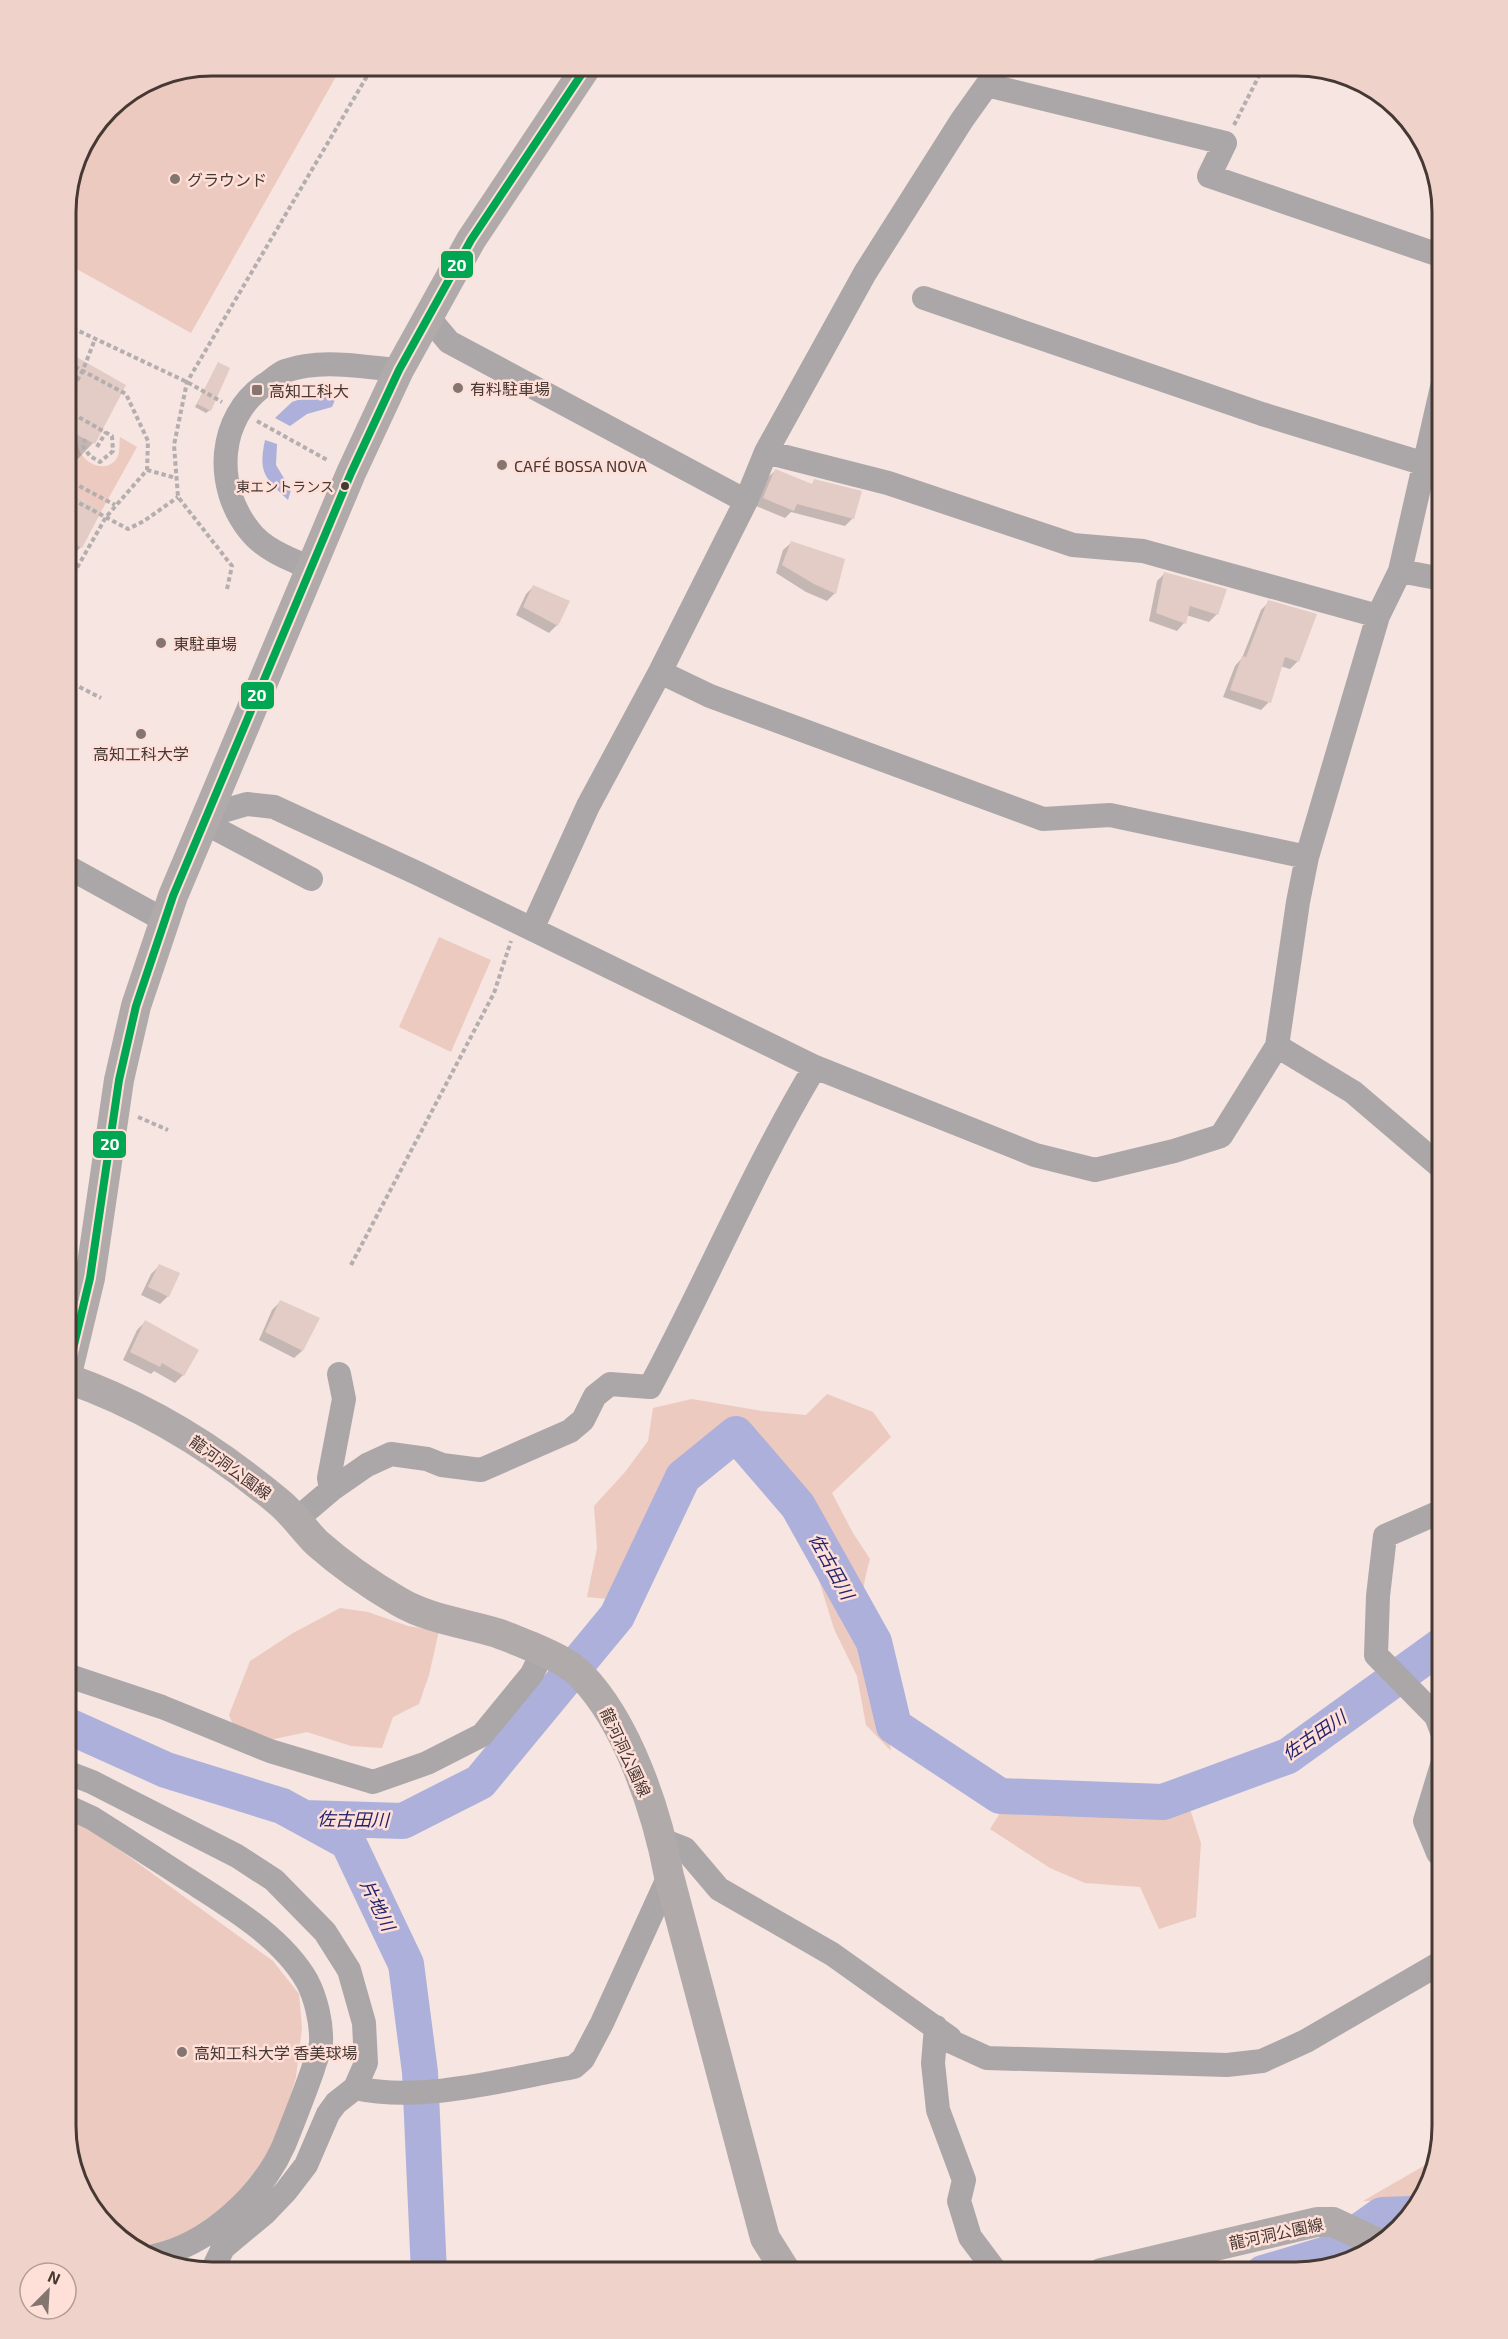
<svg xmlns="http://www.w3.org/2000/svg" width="1508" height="2339" font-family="'Exo 2','Noto Sans JP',sans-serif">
	<rect width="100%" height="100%" fill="#f6e5e0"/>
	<path fill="#edcabf" d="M212 66H342L191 333 66 263V203L77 156 109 109 156 77Z
		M67 429 76 434C77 440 78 447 80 452 88 467 110 473 118 456 120 451 119 443 120 437L137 447 102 510 66 490Z
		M439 937 491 960 451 1052 399 1027Z
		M827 1394 873 1412 891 1437 832 1493 853 1533 870 1559C852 1620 869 1647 882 1705 886 1720 888 1736 891 1751L866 1725 857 1676 834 1629 818 1577 811 1541 783 1493 756 1457 724 1442C685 1472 655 1509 635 1555 631 1565 630 1577 628 1587L608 1599 587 1597 597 1548 594 1506 625 1472 648 1441 653 1408 692 1399 762 1411 806 1415Z
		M340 1608 368 1612 408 1626 439 1631 429 1675 419 1704 393 1717 382 1748 351 1746 307 1732 242 1746 229 1715 250 1661 293 1633Z
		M1044 1800 1107 1810 1190 1809 1201 1843 1196 1917 1159 1929 1140 1887 1085 1883 1050 1868 990 1829 1002 1810Z
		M66 1811 273 1961 299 1994 302 2028 296 2077 283 2122 265 2161 238 2202 184 2238 138 2251 131 2249 81 2192 66 2127Z
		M1432 2162 1420 2199 1363 2201 1427 2164Z"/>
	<path fill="#adb0da" d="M316 393 335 400 332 407 307 414 290 426 275 418 292 402Z
		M265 440 277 444 276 465 291 490 288 500C265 478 258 473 265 440Z"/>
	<path fill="#0003" d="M66 353 124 386 93 443 71 466 66 463Z
		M218 364 210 410 206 413 195 407Z
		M775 471 811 485 815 481 853 518 845 526 791 512 785 518 756 506 767 478Z
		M66 492 81 547 66 562Z
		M791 543 835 593 827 601 806 592 776 573 783 550Z
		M1165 573 1217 614 1209 622 1186 615 1184 623 1177 631 1149 621 1157 581Z
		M534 586 557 625 549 633 516 615 526 594Z
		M1269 602 1298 661 1290 669 1280 666 1269 702 1261 710 1223 697 1235 666 1242 658 1261 610Z
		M159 1266 168 1296 160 1304 141 1295 151 1274Z
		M280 1302 302 1351 294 1358 259 1340 272 1310Z
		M145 1322 183 1375 175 1383 154 1371 151 1374 123 1360 137 1330Z"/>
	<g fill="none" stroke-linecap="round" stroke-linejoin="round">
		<path stroke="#adb0da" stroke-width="36" d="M66 1725 166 1770 282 1806 348 1842 406 1964 420 2072 429 2273
			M304 1818 403 1821 480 1782 617 1616 683 1477 736 1434 798 1506 874 1642 894 1726 1000 1796 1163 1802 1288 1756 1442 1645
			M1263 2273 1327 2254 1382 2215 1411 2214"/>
	</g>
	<path fill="#e2ccc5" d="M66 351 126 385 95 444 66 429Z
		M218 362 230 368 211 411 197 404Z
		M775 469 812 484 814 479 862 491 854 519 797 504 794 511 763 498Z
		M66 490 102 510 82 548 66 539Z
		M791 541 845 559 836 594 814 584 782 565Z
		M1164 572 1227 589 1218 615 1190 606 1186 624 1156 613Z
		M533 585 570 601 558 626 523 607Z
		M1268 600 1317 614 1299 662 1285 657 1271 703 1230 690 1242 656 1246 657Z
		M159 1264 180 1273 169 1297 148 1287Z
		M280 1300 320 1318 303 1351 265 1332Z
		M145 1320 199 1350 184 1376 162 1363 160 1367 130 1352Z"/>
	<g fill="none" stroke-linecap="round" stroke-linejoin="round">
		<path stroke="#b5aeae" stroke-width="4" stroke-dasharray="4.5 3" stroke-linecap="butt" d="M1234 125 1264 66
			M66 325 187 382 222 402
			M66 400 83 370 95 339
			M66 410 112 436 113 451 100 462 90 456 83 446 85 439
			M257 421 329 461
			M97 447 106 432
			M147 470 176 478
			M66 479 115 505
			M66 496 128 529 144 521 178 497
			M66 587 106 517 147 470 148 441 126 394 66 362
			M227 589 232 566 178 497 174 445 187 382 373 66
			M66 680 101 698
			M138 1117 168 1130
			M351 1265 494 993 511 941"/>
		<path stroke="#aba7a9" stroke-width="24" d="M924 298 1262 414 1425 464
			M428 317 449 342 746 501
			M766 452 888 483 1073 545 1143 551 1378 616
			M311 568C289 559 263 549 249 530 214 486 217 417 266 384 272 380 278 374 285 371 321 358 361 367 399 370
			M1400 571 1442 579
			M660 672 710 696 1043 819 1110 815 1307 857
			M66 866 164 920
			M311 879 203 822 216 813 247 804 274 807 419 874 815 1067 1035 1155 1095 1170 1174 1151 1221 1136 1277 1046 1298 902 1307 857 1378 616 1400 571 1442 387
			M532 929 588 806 660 672 746 501 766 452 865 273 962 120 987 85 1225 143 1209 176 1442 256
			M1277 1046 1353 1092 1442 1168
			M331 1490 329 1478 344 1399 339 1374
			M297 1519 331 1490 367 1465 391 1454 427 1459 442 1465 481 1470 570 1431 583 1420 595 1396 610 1384 650 1387C707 1281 753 1170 815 1067
			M66 1675 162 1707 270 1751 373 1782 427 1763 482 1735 532 1674 543 1651
			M1442 1732 1436 1716 1376 1655 1378 1596 1385 1536 1442 1511
			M66 1772 92 1782 237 1856 274 1880 325 1932 349 1970 364 2023 366 2063 355 2088
			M66 1806 92 1818C124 1838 156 1859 187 1879 229 1906 282 1937 307 1981 316 1998 322 2024 321 2043 320 2051 315 2061 313 2069 304 2095 294 2120 284 2145 262 2195 208 2245 154 2256
			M662 1840 685 1849 719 1889 832 1954 950 2038 952 2042 987 2058 1227 2065 1262 2061 1306 2041 1442 1962
			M1442 1857 1438 1853 1425 1821 1442 1765
			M936 2027 933 2063 938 2110 964 2180 959 2201 970 2237 997 2273
			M211 2273 223 2248 265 2213 286 2191 306 2165 328 2114 336 2103 355 2088C424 2103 506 2079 574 2067L583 2059 602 2023 669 1876"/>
		<path stroke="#b1aaaa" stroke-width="30" d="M66 1378 90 1278 119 1080 136 1006 173 896 351 473 399 370 471 240 587 66
			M66 1378C144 1405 217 1450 280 1503 294 1515 304 1530 317 1543 342 1565 369 1584 398 1601 428 1619 464 1623 497 1633 509 1637 522 1643 535 1648 551 1655 569 1663 581 1675 628 1723 657 1812 669 1876L765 2238 787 2273
			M1101 2273 1317 2222H1333L1378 2243"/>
		<defs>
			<path id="bus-1" d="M66 1378 90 1278 119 1080 136 1006 173 896 351 473 399 370 471 240 587 66"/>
		</defs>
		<use href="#bus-1" stroke="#fee0d8" stroke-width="12"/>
		<use href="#bus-1" stroke="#00a651" stroke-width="8"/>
	</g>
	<g fill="#847570" stroke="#fee0d8" stroke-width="2">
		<circle cx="175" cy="179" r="6"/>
		<circle cx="458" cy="388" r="6"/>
		<rect x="251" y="384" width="12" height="12" rx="3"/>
		<circle cx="502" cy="465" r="6"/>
		<circle cx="161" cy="643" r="6"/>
		<circle cx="141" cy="734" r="6"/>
		<circle cx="182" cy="2052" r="6"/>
	</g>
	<circle fill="#463833" stroke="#fee0d8" stroke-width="2" cx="345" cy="486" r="5"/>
	<g text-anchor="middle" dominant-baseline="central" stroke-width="5" stroke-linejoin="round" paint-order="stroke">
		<g font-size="14" fill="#463833" stroke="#fee0d8" text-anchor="end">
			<text x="334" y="486">東エントランス</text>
		</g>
		<g font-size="16" fill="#463833" stroke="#fee0d8" text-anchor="start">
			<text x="187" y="179">グラウンド</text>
			<text x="470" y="388">有料駐車場</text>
			<text x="269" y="390">高知工科大</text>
			<text x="514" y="465">CAFÉ BOSSA NOVA</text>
			<text x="173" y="643">東駐車場</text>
			<text x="141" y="753" text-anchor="middle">高知工科大学</text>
			<text x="194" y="2052">高知工科大学 香美球場</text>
		</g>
		<g font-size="16" fill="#463833" stroke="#fee0d8">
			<text transform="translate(231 1467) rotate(36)">龍河洞公園線</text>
			<text transform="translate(626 1752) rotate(65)">龍河洞公園線</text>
			<text transform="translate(1276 2233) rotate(-12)">龍河洞公園線</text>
		</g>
		<g font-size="18" font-style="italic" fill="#23246d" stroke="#fee0d8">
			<text transform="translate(832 1566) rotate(61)">佐古田川</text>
			<text transform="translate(1314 1735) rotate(-34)">佐古田川</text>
			<text transform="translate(353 1819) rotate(1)">佐古田川</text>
			<text transform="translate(378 1905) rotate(64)">片地川</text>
		</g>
	</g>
	<path d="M0 0H1508V2339H0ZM212 76H1296A136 136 0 0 1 1432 212V2126A136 136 0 0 1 1296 2262H212A136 136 0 0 1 76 2126V212A136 136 0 0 1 212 76Z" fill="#efd3cb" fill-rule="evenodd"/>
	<path fill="none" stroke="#463833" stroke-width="3" d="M212 76H1296A136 136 0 0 1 1432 212V2126A136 136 0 0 1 1296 2262H212A136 136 0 0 1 76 2126V212A136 136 0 0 1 212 76Z"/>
	<g stroke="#fee0d8" stroke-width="2">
		<rect x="440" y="250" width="34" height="29" rx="6" fill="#00a651"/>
		<rect x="240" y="681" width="35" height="29" rx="6" fill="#00a651"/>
		<rect x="92" y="1130" width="35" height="29" rx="6" fill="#00a651"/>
	</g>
	<g font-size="16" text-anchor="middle" font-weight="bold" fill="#fff">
		<text x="457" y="271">20</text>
		<text x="257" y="701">20</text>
		<text x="110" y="1150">20</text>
	</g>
	<g transform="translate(48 2291) rotate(24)"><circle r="28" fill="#fee0d8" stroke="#b49d96" stroke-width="1.5"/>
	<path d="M0-4.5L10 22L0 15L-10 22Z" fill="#847570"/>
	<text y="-9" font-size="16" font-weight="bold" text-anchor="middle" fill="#463833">N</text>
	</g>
</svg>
